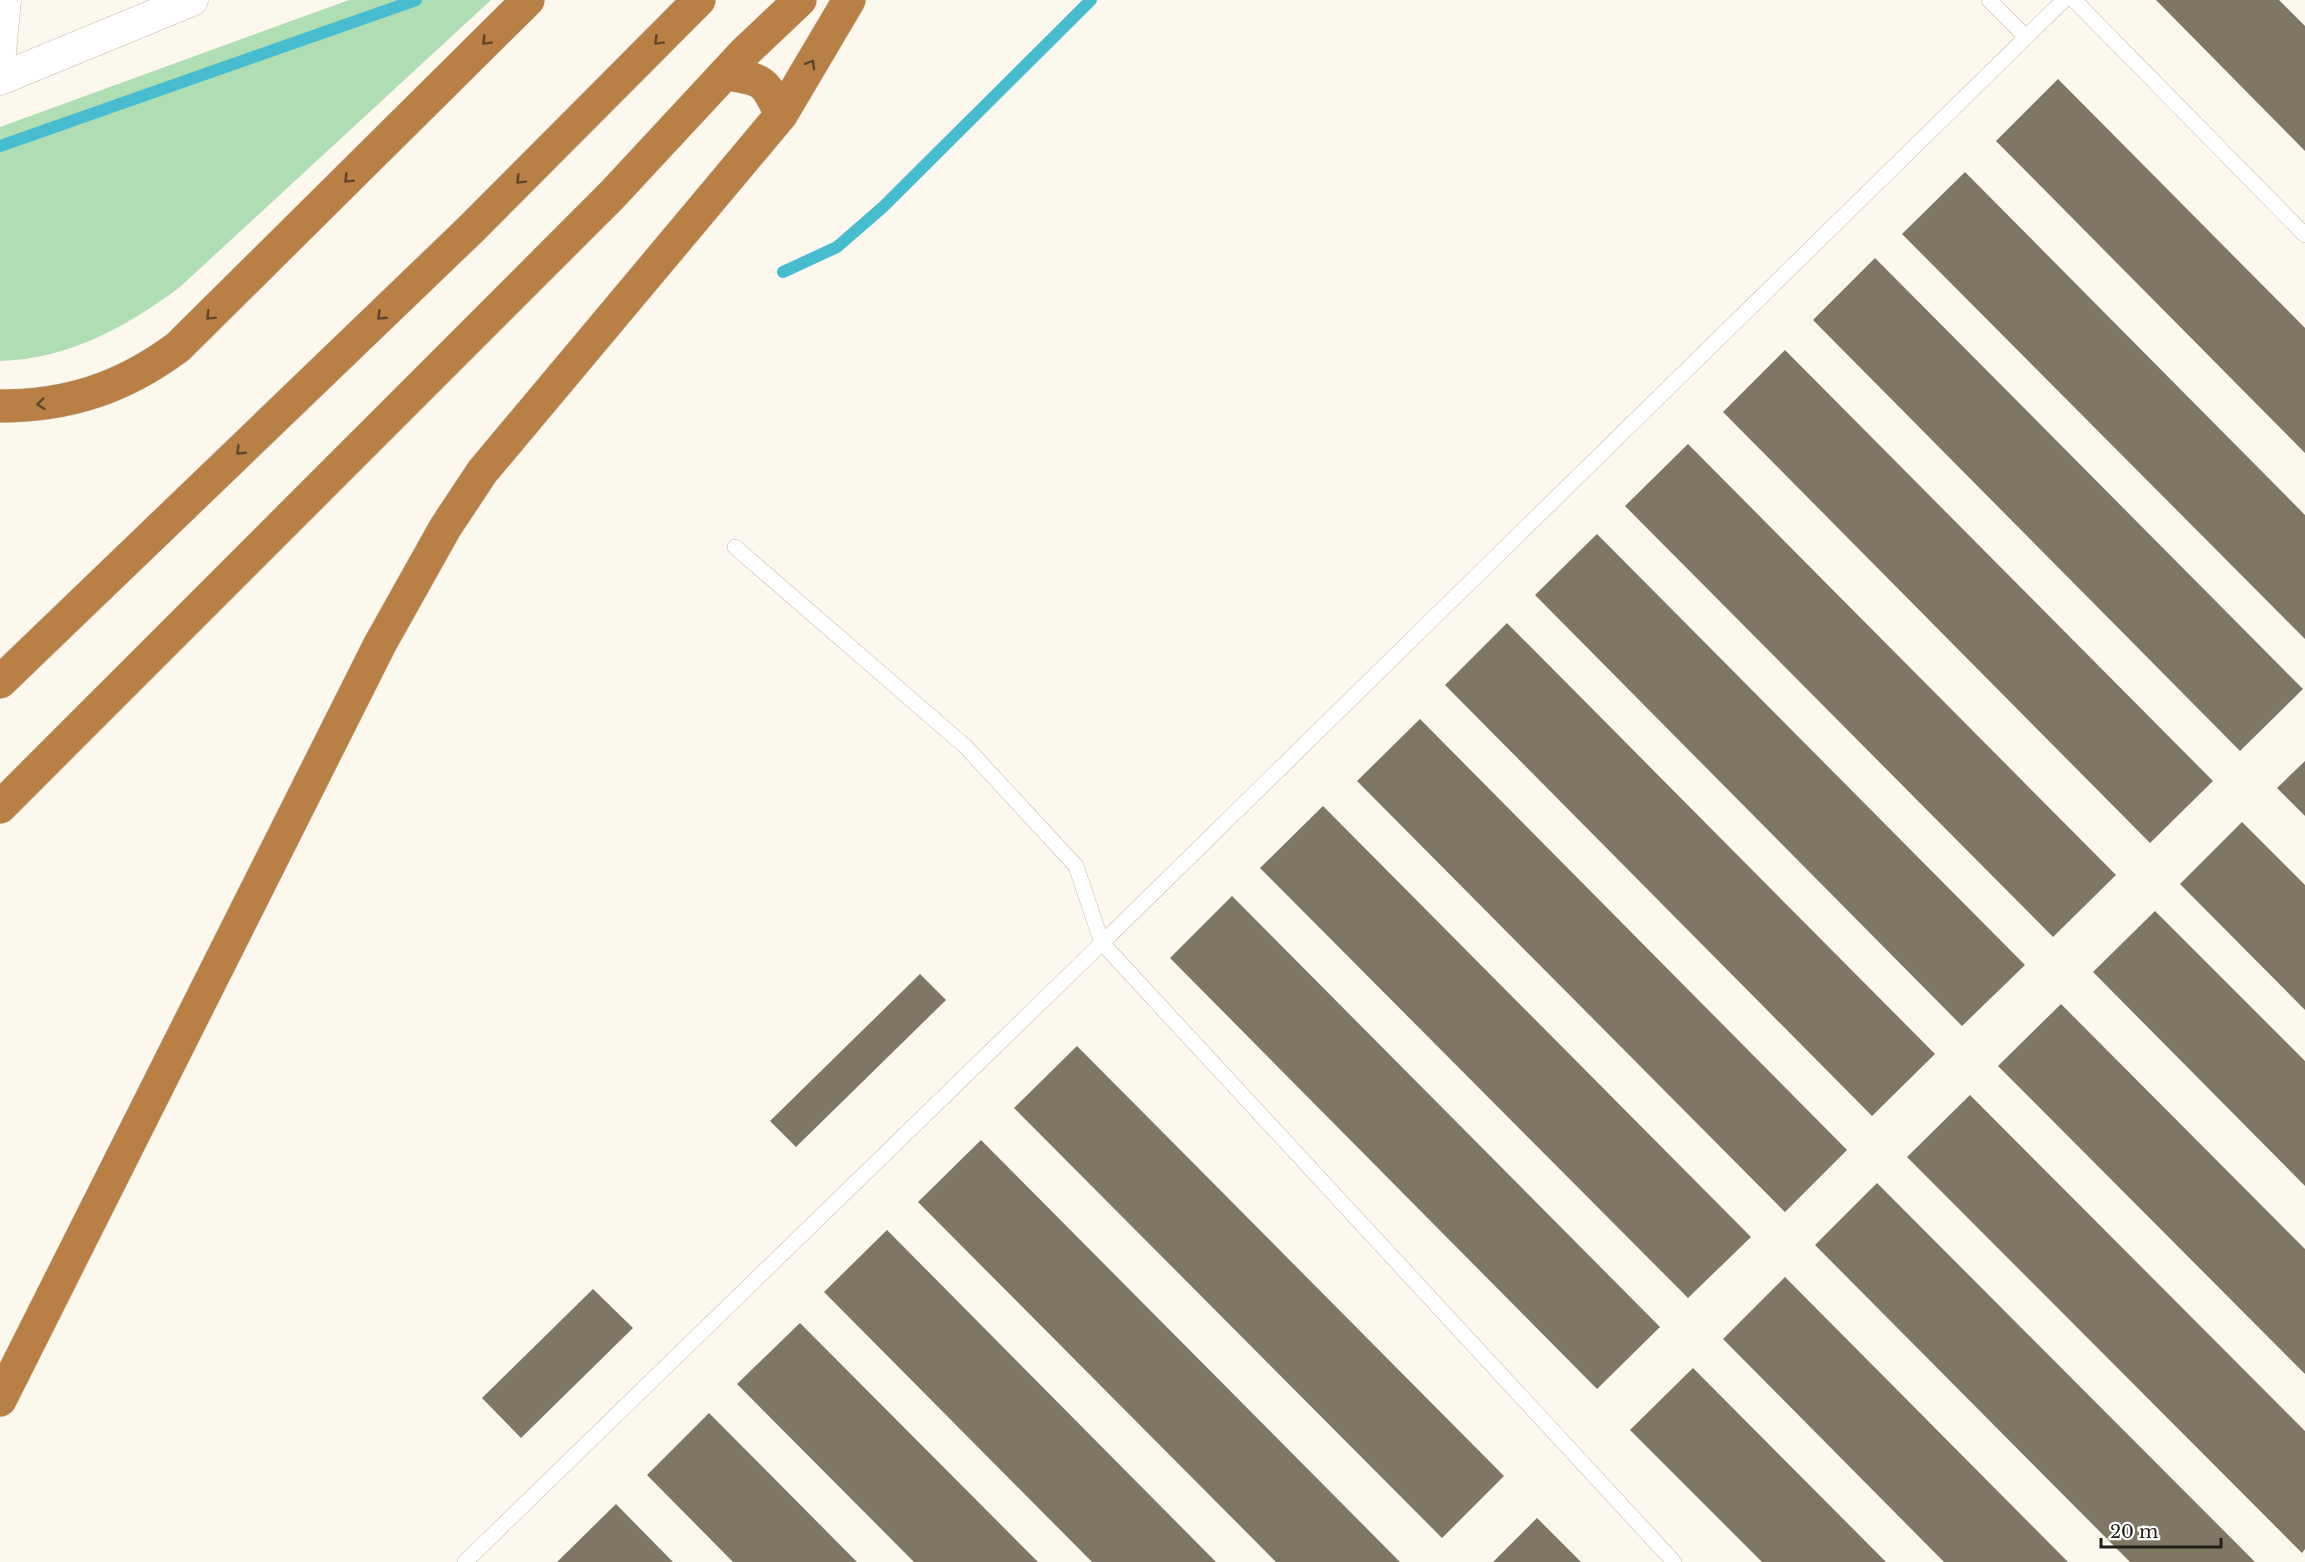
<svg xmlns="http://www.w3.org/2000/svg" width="2305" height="1562" font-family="'Libre Baskerville',serif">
	<rect width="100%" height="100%" fill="#fdf8ed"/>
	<path fill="#afdeb5" d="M349 0H491L180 287C126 327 69 359 0 361V127Z"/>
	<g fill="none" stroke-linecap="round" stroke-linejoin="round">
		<path stroke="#47bccf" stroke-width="12" d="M0 146 416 0
			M783 272 837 247 883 207 1091 0"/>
	</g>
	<path fill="#7f7666" d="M2156 0H2279L2305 26V151Z
		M2058 79 2305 328V453L1996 141Z
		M1965 172 2305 515V639L1902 234Z
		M1875 258 2303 689 2240 751 1813 320Z
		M1785 350 2213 781 2150 843 1723 412Z
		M1688 444 2116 875 2053 937 1625 506Z
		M1597 534 2025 965 1962 1026 1535 595Z
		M1507 623 1935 1054 1872 1116 1445 685Z
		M1420 719 1847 1150 1785 1212 1357 781Z
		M2305 761V816L2277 788Z
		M1323 806 1751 1237 1688 1298 1260 868Z
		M2242 822 2305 885V1010L2180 884Z
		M1232 896 1660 1327 1597 1389 1170 958Z
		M2155 911 2305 1061V1186L2093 972Z
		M920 974 946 1000 796 1147 770 1121Z
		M2061 1004 2305 1249V1374L1998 1066Z
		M1077 1046 1504 1476 1442 1538 1014 1108Z
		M1970 1095 2305 1431V1549L2302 1553 1907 1157Z
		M981 1140 1400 1562H1276L918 1202Z
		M1877 1183 2255 1562H2130L1815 1245Z
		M887 1230 1216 1562H1092L824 1292Z
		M1785 1277 2068 1562H1944L1723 1339Z
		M593 1289 633 1328 521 1438 482 1398Z
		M800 1323 1038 1562H914L737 1384Z
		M1693 1368 1886 1562H1762L1630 1430Z
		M709 1413 857 1562H733L647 1475Z
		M616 1504 673 1562H557Z
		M1537 1518 1581 1562H1493Z"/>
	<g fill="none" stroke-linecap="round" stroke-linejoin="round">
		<defs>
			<path id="lane" d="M1989 0 2026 37
				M2074 0 2305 235
				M465 1562 1102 943 1076 866 966 747 735 547
				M1674 1562 1102 943 2064 0"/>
			<path id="street" d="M0 52 5 0
				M0 79 192 0"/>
			<path id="highway" d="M725 74C763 79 765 80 781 115
				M0 406C68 406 123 388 178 347L528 0
				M0 682 471 229 699 0
				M0 807 612 195 744 53 800 0
				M0 1400 380 644 445 528 482 472 781 115 849 0"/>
		</defs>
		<use href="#lane" stroke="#c3b9a8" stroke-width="16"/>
		<use href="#street" stroke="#c3b9a8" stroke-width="33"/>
		<use href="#highway" stroke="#d7d6d5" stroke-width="34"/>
		<use href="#lane" stroke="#fff" stroke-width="15"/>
		<use href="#street" stroke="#fff" stroke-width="32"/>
		<use href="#highway" stroke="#b98045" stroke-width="33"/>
	</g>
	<defs><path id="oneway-chevron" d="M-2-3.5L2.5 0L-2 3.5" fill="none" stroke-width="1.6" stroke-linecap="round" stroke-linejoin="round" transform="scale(1.5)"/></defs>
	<g stroke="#5e452a">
		<use href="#oneway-chevron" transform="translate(486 41) rotate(135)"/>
		<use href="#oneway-chevron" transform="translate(658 41) rotate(135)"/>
		<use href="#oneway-chevron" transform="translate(811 64) rotate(-60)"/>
		<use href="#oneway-chevron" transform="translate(348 179) rotate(135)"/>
		<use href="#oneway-chevron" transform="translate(520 180) rotate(135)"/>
		<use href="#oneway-chevron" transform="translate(210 316) rotate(135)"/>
		<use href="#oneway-chevron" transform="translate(381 316) rotate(136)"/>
		<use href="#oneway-chevron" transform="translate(41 404) rotate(174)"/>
		<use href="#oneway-chevron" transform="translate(240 451) rotate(136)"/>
	</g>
	<path d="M2101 1538v9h120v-9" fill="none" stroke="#221e18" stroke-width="3"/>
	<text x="2110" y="1538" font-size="18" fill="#221e18" stroke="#ffffff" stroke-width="4.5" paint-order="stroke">20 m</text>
</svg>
